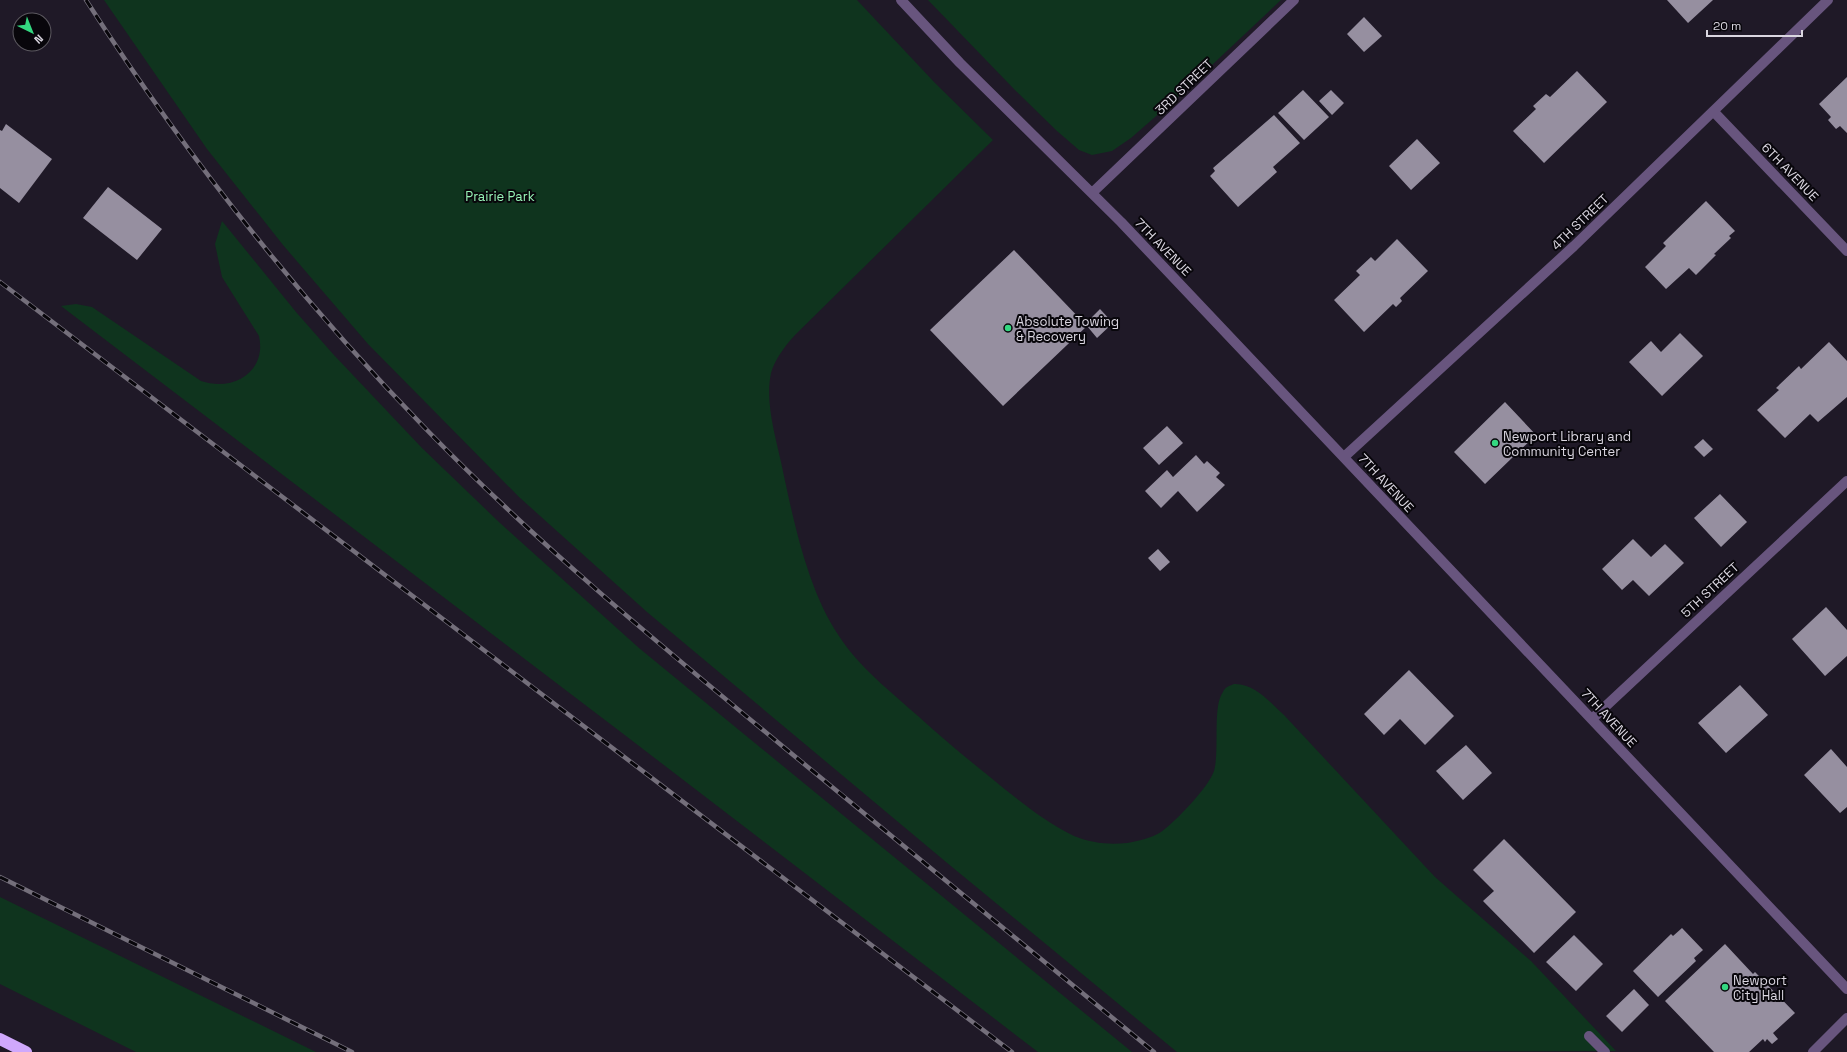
<svg xmlns="http://www.w3.org/2000/svg" width="1847" height="1052" font-family="'Space Grotesk',sans-serif">
	<rect width="100%" height="100%" fill="#1f1927"/>
	<path fill="#0f341e" d="M104 0H857L935 83 993 140 795 335C785 346 775 359 771 373 765 402 775 434 781 462 793 518 807 589 839 636 858 666 891 692 918 716 941 737 965 757 990 777 1017 799 1043 821 1074 836 1091 843 1109 845 1127 843 1138 841 1152 838 1161 832 1176 821 1208 788 1214 771 1220 750 1212 707 1223 692 1225 687 1229 686 1234 684 1254 683 1271 703 1284 715L1435 877 1531 961 1616 1051 1177 1052 946 862 647 612 519 497 368 344 283 245 207 149Z
		M928 0H1281L1178 97 1131 138 1112 151 1092 155 1079 150 1057 131 1013 88Z
		M222 221 296 312 333 354 422 448 500 523 639 648 1132 1052H1038L626 736 61 306 76 304 92 307 201 381C233 392 267 372 259 336L222 277 215 244Z
		M0 897 316 1052H136L0 984Z"/>
	<path fill="#968fa0" d="M1667 0H1713L1688 23Z
		M1364 17 1382 36 1364 52 1347 34Z
		M1577 71 1607 102 1544 163 1513 131 1536 109 1533 106 1546 94 1550 97Z
		M1847 77V133L1840 126 1836 129 1828 120 1831 117 1819 104Z
		M1303 90 1329 117 1304 140 1278 113Z
		M1331 90 1344 103 1332 115 1319 101Z
		M1274 115 1300 143 1273 167 1277 172 1238 207 1210 176 1215 171 1213 168Z
		M6 124 52 159 19 203 0 188V130L2 131Z
		M1417 139 1440 163 1411 190 1389 166Z
		M108 187 162 229 137 260 83 218Z
		M1706 201 1735 231 1729 236 1731 238 1714 254 1716 255 1696 275 1689 268 1666 289 1645 267 1666 246 1663 243Z
		M1397 239 1428 271 1400 298 1402 301 1396 307 1393 304 1364 332 1334 300 1360 275 1356 271 1371 257 1375 261Z
		M1014 250 1085 324 1100 309 1113 323 1097 338 1087 326 1003 406 930 330Z
		M1680 333 1703 356 1662 396 1629 362 1651 341 1661 352Z
		M1829 342 1847 361V397L1818 422 1810 414 1785 438 1757 410 1779 390 1776 388 1799 366 1801 369Z
		M1505 402 1536 435 1485 484 1454 452Z
		M1167 426 1183 443 1159 465 1143 448Z
		M1703 439 1713 449 1704 457 1694 447Z
		M1196 455 1204 464 1207 461 1220 473 1216 477 1225 485 1197 512 1178 491 1161 508 1145 491 1167 470 1173 477Z
		M1720 494 1747 522 1721 547 1694 518Z
		M1633 539 1651 557 1665 544 1684 563 1649 596 1633 580 1622 590 1602 569Z
		M1158 549 1170 562 1160 571 1148 558Z
		M1826 607 1847 630V656L1825 676 1792 639Z
		M1409 670 1454 716 1425 745 1400 719 1384 735 1364 714Z
		M1740 685 1768 715 1726 753 1698 723Z
		M1466 745 1492 773 1463 800 1436 771Z
		M1831 749 1847 767V807L1840 813 1804 775Z
		M1504 839 1576 912 1534 953 1483 901 1494 891 1473 870Z
		M1682 928 1703 950 1694 958 1696 961 1658 997 1633 971 1671 934 1673 936Z
		M1574 935 1603 964 1576 991 1546 962Z
		M1725 944 1753 974 1755 972 1795 1013 1773 1033 1778 1039 1772 1044 1767 1039 1765 1042 1763 1039 1749 1052H1714L1665 1001Z
		M1634 989 1649 1005 1622 1032 1606 1016Z"/>
	<g fill="none" stroke-linecap="round" stroke-linejoin="round">
		<path stroke="#68557e" stroke-width="10" d="M901 0 960 63 1121 222 1847 989
			M1714 112 1847 251
			M1092 193 1294 0
			M1344 457 1574 246 1828 0
			M1592 719 1847 481
			M1589 1036 1605 1052
			M1813 1052 1847 1018"/>
		<path stroke="#cfa8fc" stroke-width="12" d="M0 1039 26 1052"/>
		<defs>
			<path id="rail" d="M86 0C184 153 297 296 424 427 538 545 665 649 792 754 913 853 1033 953 1154 1052
				M0 282 1012 1052
				M0 877 352 1052"/>
		</defs>
		<use href="#rail" stroke="#746f7b" stroke-width="4.5"/>
		<use href="#rail" stroke="#08060b" stroke-width="3" stroke-dasharray="9" stroke-linecap="butt"/>
	</g>
	<g fill="#34d881" stroke="#08060b" stroke-width="1.5">
		<circle cx="1008" cy="328" r="4"/>
		<circle cx="1495" cy="443" r="4"/>
		<circle cx="1725" cy="987" r="4"/>
	</g>
	<g text-anchor="middle" dominant-baseline="central" stroke-width="4" stroke-linejoin="round" paint-order="stroke">
		<g font-size="13" fill="#dad6e0" stroke="#08060b">
			<text transform="translate(1184 87) rotate(-44)">3RD STREET</text>
			<text transform="translate(1790 172) rotate(46)">6TH AVENUE</text>
			<text transform="translate(1580 222) rotate(-44)">4TH STREET</text>
			<text transform="translate(1163 247) rotate(46)">7TH AVENUE</text>
			<text transform="translate(1386 483) rotate(47)">7TH AVENUE</text>
			<text transform="translate(1710 590) rotate(-43)">5TH STREET</text>
			<text transform="translate(1609 718) rotate(47)">7TH AVENUE</text>
		</g>
		<g font-size="13" fill="#96f2b6" stroke="#08060b">
			<text x="500" y="196">Prairie Park</text>
		</g>
		<g font-size="13" fill="#dad6e0" stroke="#08060b" text-anchor="start">
			<text x="1016" y="321">Absolute Towing<tspan x="1016" dy="15">&amp; Recovery</tspan></text>
			<text x="1503" y="436">Newport Library and<tspan x="1503" dy="15">Community Center</tspan></text>
			<text x="1733" y="980">Newport<tspan x="1733" dy="15">City Hall</tspan></text>
		</g>
	</g>
	<g transform="translate(32 32) rotate(137)"><circle r="19" fill="#08060b" stroke="#5c5960"/>
	<path d="M0-3L7 15L0 10L-7 15Z" fill="#34d881"/>
	<text y="-6" font-size="11" font-weight="bold" text-anchor="middle" fill="#dad6e0">N</text>
	</g>
	<path d="M1707 30v6h95v-6" fill="none" stroke="#dad6e0" stroke-width="2"/>
	<text x="1713" y="30" font-size="12" fill="#dad6e0" stroke="#08060b" stroke-width="3" paint-order="stroke">20 m</text>
</svg>
